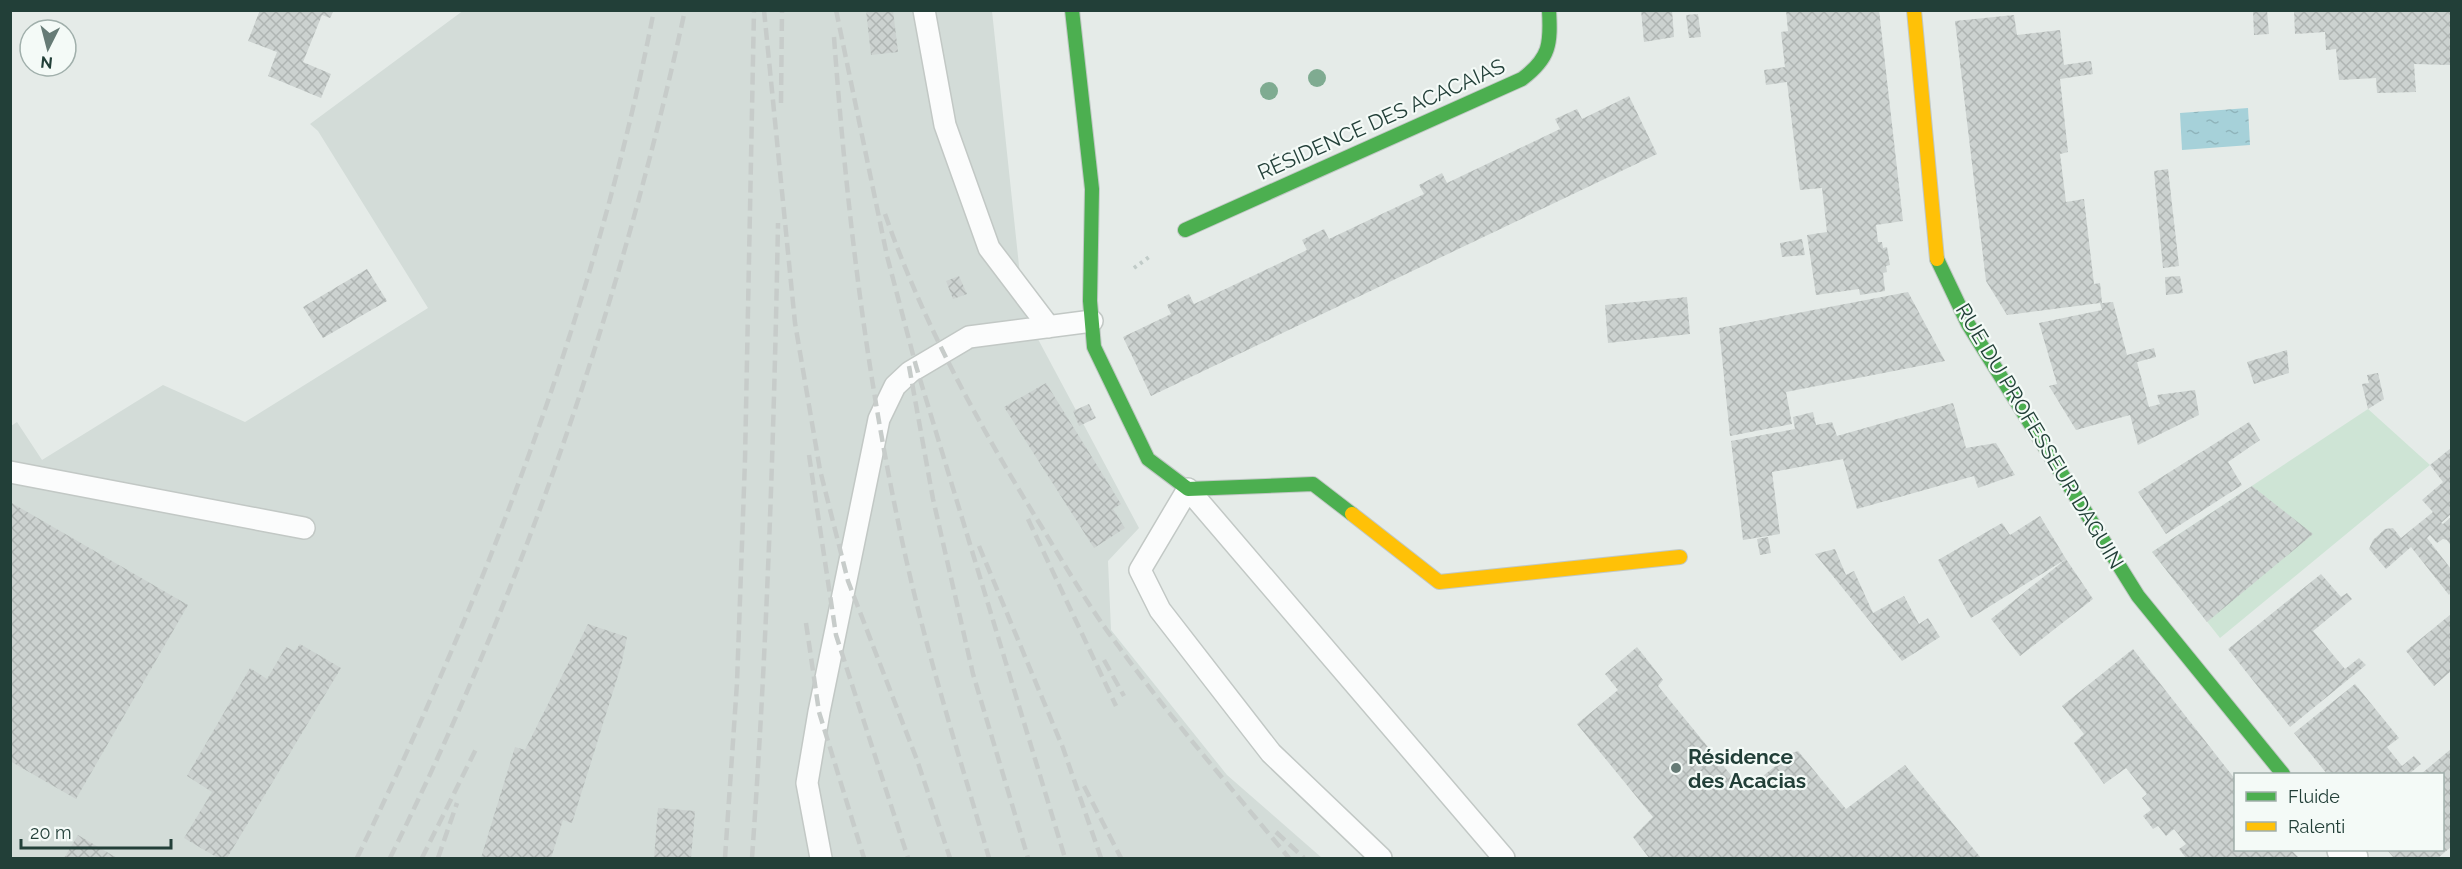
<svg xmlns="http://www.w3.org/2000/svg" width="2462" height="869" font-family="Raleway,sans-serif">
	<defs>
		<pattern id="water-ripples" width="26" height="14" patternUnits="userSpaceOnUse" patternTransform="scale(1.5)"><rect width="26" height="14" fill="#a6d1d9"/><path d="M2 4q2-2 4 0t4 0M15 11q2-2 4 0t4 0" fill="none" stroke="#8fb4bb"/></pattern>
		<pattern id="building-cross-hatch" width="8" height="8" patternUnits="userSpaceOnUse" patternTransform="scale(1.5)"><rect width="8" height="8" fill="#ccd2d0"/><path d="M0 0l8 8M0 8l8-8" fill="none" stroke="#afb5b3"/></pattern>
	</defs>
	<rect width="100%" height="100%" fill="#e5ebe8"/>
	<path fill="#d3dcd8" d="M464 10 992 11 1024 313 1139 528 1108 561 1111 630 1227 775 1322 858H11V426L17 422 42 460 163 385 245 422 428 308 318 131 310 124Z"/>
	<path fill="#cee4d5" d="M2368 409 2430 465 2220 638 2152 552Z"/>
	<path fill="url(#water-ripples)" d="M2248 108 2250 145 2182 150 2180 113Z"/>
	<path fill="url(#building-cross-hatch)" d="M260 10H334L330 18 322 15 303 62 331 74 321 98 268 76 277 52 248 41Z
		M866 10H893L898 52 871 55Z
		M1641 10H1672L1674 37 1644 42Z
		M1786 10H1879L1903 221 1876 225 1878 242H1882L1883 248 1887 247 1890 265 1886 266 1887 272 1883 273 1885 291 1860 295 1859 289 1816 295 1807 235 1827 232 1822 188 1800 190 1787 82 1766 85 1764 70 1785 67 1781 32 1788 31Z
		M2253 10H2267L2269 34 2254 35Z
		M2294 10H2451V65L2414 64 2416 92 2377 93 2376 78 2339 80 2336 49 2326 50 2325 32 2295 34Z
		M1698 14 1701 37 1689 38 1686 15Z
		M2014 15 2017 35 2060 30 2064 65 2091 61 2093 74 2060 79 2068 152 2060 154 2066 202 2084 199 2094 284 2100 283 2102 303 2113 302 2127 355 2154 348 2156 357 2137 362 2149 407 2160 404 2157 395 2195 390 2199 415 2138 445 2130 415 2076 430 2049 386 2057 384 2039 323 2102 310 2100 303 2007 315 1986 281 1955 21Z
		M1629 96 1657 154 1151 396 1123 337 1171 314 1167 305 1189 294 1194 304 1307 250 1302 240 1324 229 1329 239 1424 194 1419 185 1442 173 1447 183 1560 129 1555 119 1577 109 1582 119Z
		M2168 169 2179 266 2163 268 2154 171Z
		M1802 239 1805 255 1782 257 1780 243Z
		M367 269 387 301 323 338 303 307Z
		M959 276 967 294 953 299 946 281Z
		M2180 276 2183 293 2166 295 2165 277Z
		M1908 292 1945 361 1786 392 1792 424 1730 436 1719 328Z
		M1687 297 1690 334 1608 343 1605 305Z
		M2287 350 2289 373 2254 384 2247 362Z
		M2378 373 2384 399 2368 409 2362 384 2369 383 2367 375Z
		M1046 383 1121 504 1113 509 1125 528 1094 548 1004 407Z
		M1953 403 1966 448 1996 443 2015 475 1978 488 1974 476 1857 509 1843 459 1772 472 1780 534 1743 540 1731 441 1795 429 1793 417 1813 412 1816 425 1832 422 1837 436Z
		M1089 404 1096 418 1079 426 1073 411Z
		M2249 422 2260 440 2228 462 2242 485 2166 534 2138 492Z
		M2451 448V514L2441 523 2443 524 2451 517V546L2447 540 2443 539 2437 543 2430 535 2427 538 2451 569V592L2449 595 2411 547 2386 569 2369 549 2373 540 2385 529 2393 528 2401 538 2433 512 2422 500 2443 482 2430 465Z
		M2252 486 2313 534 2207 622 2152 552Z
		M10 502 188 605 76 799 10 761Z
		M2040 516 2066 559 1971 618 1938 560 2002 523 2010 535Z
		M1768 537 1771 553 1760 555 1757 539Z
		M1835 549 1846 575 1854 571 1873 613 1904 596 1919 624 1928 618 1940 637 1902 661 1815 554Z
		M2066 559 2093 599 2020 656 1991 619Z
		M2321 574 2341 597 2347 593 2352 599 2313 631 2345 669 2359 658 2366 665 2290 727 2228 649Z
		M2451 614V671L2434 686 2406 651Z
		M588 624 627 637 621 666 572 823 563 820 551 858H481L515 747 525 750Z
		M300 644 341 668 227 858H218L184 838 212 792 187 776 250 668 267 679 286 647 295 651Z
		M1637 647 1663 680 1658 686 1744 791 1792 753 1798 751 1846 809 1905 765 1981 858H1649L1633 837 1653 817 1577 724 1618 690 1605 674Z
		M2133 649 2235 779V849L2291 850 2299 858H2186L2179 849 2186 844 2174 829 2166 836 2158 826 2153 829 2143 816 2151 810 2142 798 2147 794 2126 768 2104 784 2074 743 2084 734 2062 706Z
		M2355 684 2399 738 2387 747 2402 766 2414 756 2421 764 2409 774H2327L2294 733Z
		M2451 749V847L2438 858H2394L2387 850H2442V774H2421Z
		M658 808 695 811 691 858H654Z
		M78 835 117 858H64Z"/>
	<g fill="none" stroke-linecap="round" stroke-linejoin="round">
		<defs>
			<path id="lane" d="M924 10 945 125 989 248 1049 327
				M10 472 304 528
				M821 858 807 783 819 712 879 419 895 386 910 372 969 337 1092 321
				M1381 858 1271 753 1160 610 1140 570 1188 489 1504 858"/>
			<path id="street" d="M2344 850 2351 858"/>
			<path id="fast" d="M1072 10 1092 189 1090 301 1094 347 1148 459 1188 489 1313 484 1352 514
				M1185 230 1522 79C1550 58 1551 44 1549 10
				M1937 259 1968 324 2138 596 2283 774"/>
			<path id="slow" d="M1914 10 1937 259
				M1352 514 1439 582 1680 557"/>
		</defs>
		<use href="#lane" stroke="#c2c8c5" stroke-width="24"/>
		<use href="#street" stroke="#c2c8c5" stroke-width="36"/>
		<use href="#fast" stroke="#c1c8c5" stroke-width="16"/>
		<use href="#slow" stroke="#c1c8c5" stroke-width="16"/>
		<path stroke="#c1cbc8" stroke-width="4" stroke-dasharray="3 4.5" stroke-linecap="butt" d="M1134 268 1152 255"/>
		<use href="#lane" stroke="#fbfcfc" stroke-width="21"/>
		<use href="#street" stroke="#fbfcfc" stroke-width="33"/>
		<use href="#fast" stroke="#4caf50" stroke-width="14"/>
		<use href="#slow" stroke="#ffc107" stroke-width="14"/>
		<path stroke="#c7ccca" stroke-width="4.5" stroke-dasharray="12 6" stroke-linecap="butt" d="M764 10 795 323 820 470 848 581 917 760 950 858
			M836 10 887 256 916 366 1065 858
			M834 37C846 202 865 365 899 526 922 639 957 748 989 858
			M781 103 782 10
			M885 214C924 326 981 429 1043 529 1067 569 1091 610 1119 647 1172 720 1232 789 1289 858
			M909 366 933 499 973 674 1028 858
			M809 455 836 635 908 858
			M1028 519 1116 706
			M979 546 1063 748 1101 858
			M806 623 819 712 864 858
			M1104 660 1124 696
			M1084 786 1121 858
			M1276 832 1304 858
			M357 858C487 590 597 304 654 10
			M390 858C523 589 621 304 685 10
			M422 858 477 747
			M438 858 457 803
			M725 858 737 683 745 460 754 10
			M752 858C767 647 774 436 778 223"/>
	</g>
	<g fill="#7fab91">
		<circle cx="1317" cy="78" r="9"/>
		<circle cx="1269" cy="91" r="9"/>
	</g>
	<circle fill="#667b76" stroke="#f4faf7" stroke-width="2" cx="1676" cy="768" r="6"/>
	<g text-anchor="middle" dominant-baseline="central" stroke-width="4.5" stroke-linejoin="round" paint-order="stroke">
		<g font-size="21" fill="#223f38" stroke="#f4faf7">
			<text transform="translate(1381 119) rotate(-24)">RÉSIDENCE DES ACACAIAS</text>
			<text transform="translate(2040 436) rotate(59)">RUE DU PROFESSEUR DAGUIN</text>
		</g>
		<g font-size="21" font-weight="bold" fill="#223f38" stroke="#f4faf7" text-anchor="start">
			<text x="1688" y="756">Résidence<tspan x="1688" dy="24">des Acacias</tspan></text>
		</g>
	</g>
	<rect width="2462" height="869" fill="none" stroke="#223f38" stroke-width="24"/>
	<rect x="2234" y="773" width="210" height="78" fill="#f4faf7" stroke="#a0afab" stroke-width="1.5"/>
	<rect x="2246" y="792" width="30" height="9" fill="#4caf50" stroke="#a0afab" stroke-width="1.5"/>
	<text x="2288" y="803" font-size="18" fill="#223f38">Fluide</text>
	<rect x="2246" y="822" width="30" height="9" fill="#ffc107" stroke="#a0afab" stroke-width="1.5"/>
	<text x="2288" y="833" font-size="18" fill="#223f38">Ralenti</text>
	<g transform="translate(48 48) rotate(186)"><circle r="28" fill="#f4faf7" stroke="#a0afab" stroke-width="1.5"/>
	<path d="M0-4.5L10 22L0 15L-10 22Z" fill="#667b76"/>
	<text y="-9" font-size="16" font-weight="bold" text-anchor="middle" fill="#223f38">N</text>
	</g>
	<path d="M21 839v9h150v-9" fill="none" stroke="#223f38" stroke-width="3"/>
	<text x="30" y="839" font-size="18" fill="#223f38" stroke="#f4faf7" stroke-width="4.5" paint-order="stroke">20 m</text>
</svg>
